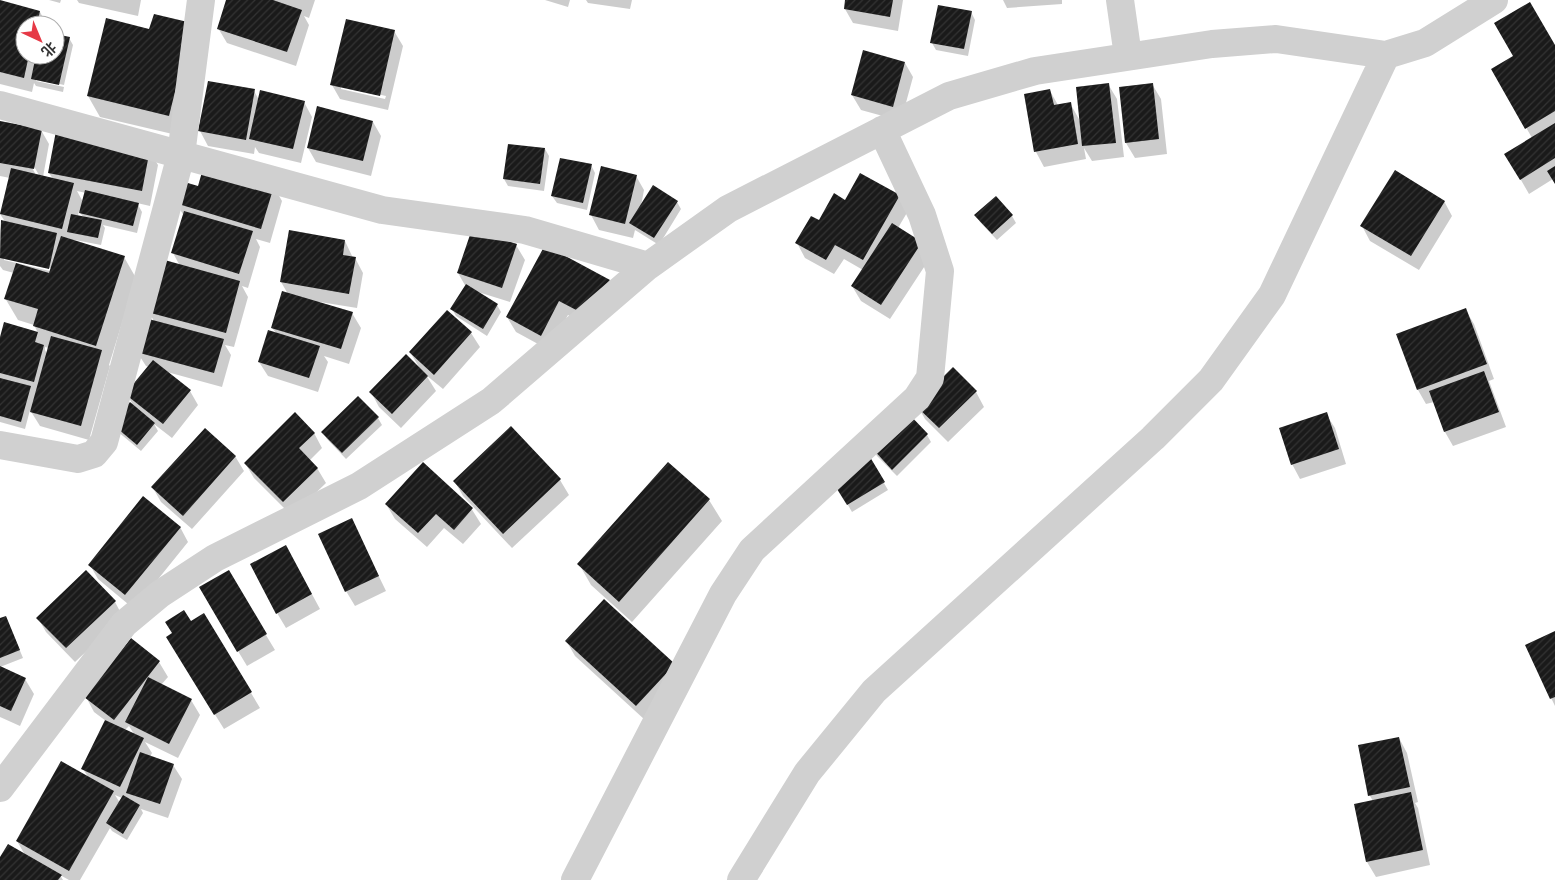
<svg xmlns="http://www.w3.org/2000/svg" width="1555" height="880" font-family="'Work Sans','Noto Sans SC',sans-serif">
	<defs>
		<pattern id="building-hatch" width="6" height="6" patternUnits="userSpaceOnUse" patternTransform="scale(1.25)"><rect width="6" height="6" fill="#1a1a1a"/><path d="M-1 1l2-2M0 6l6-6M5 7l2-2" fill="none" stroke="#333"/></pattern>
	</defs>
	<rect width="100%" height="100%" fill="#fff"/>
	<path fill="#0003" fill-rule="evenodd" d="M49 0H61L60 3Z
		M77 0H141L138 16 79 3Z
		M227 0H315L309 18 304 16 309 25 296 66 227 43 218 28Z
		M545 0H570L568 7Z
		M586 0H632L630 9 588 3Z
		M846 0H903L898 31 853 23 845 9Z
		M1003 0H1062V4L1007 8Z
		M0 2 40 12 47 25H25V55H55V35L69 38 73 45 64 85 36 79V81L64 87 63 92 36 86 34 83 32 92 0 84Z
		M971 12 975 20 968 56 936 50 932 43Z
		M191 24 181 136 100 117 88 96 150 30Z
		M394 31 403 46 388 110 340 99 332 85ZM341 86 386 96 385 99 341 89Z
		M1555 47V182L1553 179 1529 194 1506 154 1532 138 1493 69Z
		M905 63 913 77 901 121 861 110 852 95Z
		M1108 84 1117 99 1124 157 1092 161 1084 148 1086 159 1044 167 1036 152 1025 95 1050 91 1058 105 1070 103 1080 121Z
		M1152 84 1161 99 1167 154 1135 158 1126 143Z
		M254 91 259 100 304 102 312 117 301 163 259 153 255 147 254 154 208 146 200 131Z
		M0 122 41 130 49 144 43 177 53 179 49 173 149 150 158 165 150 206 137 203 142 212 137 233 103 225 105 228 101 245 75 240 74 241 124 257 136 278 109 365 110 366 89 440 40 426 30 410 25 429 0 422V342L5 324 38 333 34 325 18 320 5 298 14 273 3 270 0 266V231L2 222 6 223 0 214 10 178 0 176ZM32 163 39 175H36L30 164ZM77 191 86 193 83 202ZM79 211 83 217 78 216ZM4 257 55 269 54 272 4 260ZM45 347 49 348 47 354 45 350Z
		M373 122 381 136 371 176 316 162 308 148Z
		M545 149 549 156 544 191 508 186 504 179Z
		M591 165 595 173 587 210 557 203 552 196Z
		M636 176 644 190 641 206 677 202 681 209 659 245 635 230 633 238 599 230 591 215Z
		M199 187H274L282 201 270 243 256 239 260 247 248 288 242 286 248 297 234 347 225 345 231 355 222 387 167 372 190 391 198 405 172 438 154 424 158 431 141 451 117 431 134 407 127 394 149 367 146 366 137 352 154 321 148 311 180 266 173 253 184 216 176 203Z
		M899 196 908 211 898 228 930 258 890 319 861 301 852 286 863 270 844 259 834 274 805 258 797 243 819 222 846 201Z
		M1444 201 1452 216 1419 270 1370 241 1362 226Z
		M976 215 1012 216 1016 223 997 240 980 222Z
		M345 241 353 258H355L363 273 357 308 320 302V304L352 313 361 328 349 364 324 356 328 362 318 392 268 376 259 362 276 333 272 328 288 294 281 282Z
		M516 245 525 260 510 302 478 292 497 305 501 312 487 336 456 316 452 309 466 287 458 273Z
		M546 247 609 281 588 326 568 315 549 350 516 332 507 317Z
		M1465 309 1474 324 1494 379 1489 381 1506 427 1453 446 1445 432 1434 402 1426 404 1418 390Z
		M471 333 480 347 443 389 426 375 436 391 401 428 379 407 371 392 419 367 410 352Z
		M976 392 984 407 948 442 925 419 917 405Z
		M1326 414 1335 428 1346 464 1300 479 1292 464Z
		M908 415 927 435 931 442 897 476 877 456 873 449Z
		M378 418 382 425 346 459 327 439 323 432Z
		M511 428 560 480 569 495 512 548 463 496 455 482Z
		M314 433 322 448 309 461 317 468 326 483 292 516 254 478 245 463Z
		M235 456 244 471 192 529 161 502 153 488Z
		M870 459 888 490 852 512 834 481Z
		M668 464 709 500 722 521 632 622 591 585 579 564Z
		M386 504 471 508 481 524 463 544 444 528 427 547 395 519Z
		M351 519 386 591 355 606 346 591Z
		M180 527 188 542 134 609 98 579 90 565Z
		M294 561 320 609 286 628 277 613Z
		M228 572 275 650 247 666 200 588Z
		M115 602 123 617 75 662 46 632 38 618Z
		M204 615 260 708 224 729 176 652 190 623Z
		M6 617 23 658 0 667V620Z
		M1555 633V706L1526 646Z
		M131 640 159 662 168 677 161 685 191 700 200 715 178 758 145 742 152 753 150 757 173 765 182 779 168 818 141 809 143 813 127 840 112 831 110 828 80 880H69L60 875 63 880H0V860L25 855 17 841 88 777 83 769 106 721 94 712 86 697ZM129 726 134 734 125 730ZM115 795 122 798 120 803Z
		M567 642 674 664 645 720 575 656Z
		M0 668 25 679 34 694 20 726 0 717Z
		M1399 738 1407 753 1418 802 1415 803 1418 808 1430 865 1376 877 1367 862 1355 805 1373 801 1370 796 1359 746Z"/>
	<path fill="url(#building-hatch)" d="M0 0 40 11 37 25H25V55H29L24 78 0 72Z
		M226 0H273L302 10 287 52 217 29Z
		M845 0H893L890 17 844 9Z
		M1530 2 1555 45V111L1525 129 1491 69 1513 56 1494 23Z
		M938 5 972 11 964 49 930 43Z
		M154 14 192 23 169 116 87 96 106 18 149 29Z
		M346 19 395 30 380 96 330 85Z
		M55 34 70 37 59 85 31 79 36 55H55Z
		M863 50 905 62 893 107 851 95Z
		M208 81 255 89 246 140 198 131Z
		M1109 83 1116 143 1082 146 1076 87Z
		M1153 83 1159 139 1125 143 1119 87Z
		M1050 89 1054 105 1071 102 1078 144 1034 152 1024 94Z
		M260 90 305 101 293 149 249 139Z
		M317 106 373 121 363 161 307 148Z
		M0 121 42 129 34 169 0 163Z
		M1555 123V158L1520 180 1504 154Z
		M56 131 150 149 142 191 48 173Z
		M508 144 545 148 540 184 503 179Z
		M560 158 592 164 583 203 551 196Z
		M204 165 274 186 261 229 175 203 181 181 198 186Z
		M601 166 637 175 625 224 589 215Z
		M1555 166V184L1547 171Z
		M11 168 74 183 62 229 0 214Z
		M1395 170 1445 201 1411 256 1360 226Z
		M860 173 900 195 863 260 835 245 826 260 795 243 811 216 819 220 834 193 845 200Z
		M653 185 678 201 654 238 629 223Z
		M85 190 139 203 133 226 79 213Z
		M996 196 1013 215 992 234 974 215Z
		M184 211 253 231 239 274 171 253Z
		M71 214 102 220 98 238 67 232Z
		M1 220 57 233 49 269 0 258Z
		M892 223 922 242 881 305 851 286Z
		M472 229 517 244 502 288 457 273Z
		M289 230 345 240 343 255 356 257 349 294 280 282Z
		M61 236 125 256 96 346 33 326 38 309 4 299 16 263 49 273Z
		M545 245 610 280 580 312 559 301 541 336 506 317Z
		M161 259 240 281 226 333 147 312Z
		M466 284 498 304 483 329 450 309Z
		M282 291 353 312 341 349 271 328Z
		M1466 308 1487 364 1417 390 1396 334Z
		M447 310 472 332 434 375 409 352Z
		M145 318 224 339 214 373 136 352Z
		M4 322 38 332 35 342 44 345 34 382 0 373V337Z
		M268 330 320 346 309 378 258 362Z
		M51 336 102 350 81 426 30 412Z
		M406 354 428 376 392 414 369 392Z
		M153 360 191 390 163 424 125 394Z
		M953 367 977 391 939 428 915 405Z
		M1484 371 1499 412 1444 432 1429 391Z
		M0 378 31 386 21 422 0 416Z
		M358 396 379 417 342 453 321 432Z
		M130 402 155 423 137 445 111 423Z
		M295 412 315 433 299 448 318 468 283 502 244 463Z
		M1327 412 1339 449 1291 465 1279 428Z
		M908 413 928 434 892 470 872 448Z
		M511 426 561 479 503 534 453 481Z
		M205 428 236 456 183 516 151 487Z
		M870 457 885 482 847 505 832 481Z
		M423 462 473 508 454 530 436 514 418 533 385 504Z
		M668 462 710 499 619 602 577 564Z
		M143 496 181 527 125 595 88 565Z
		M352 518 379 576 345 592 318 534Z
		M286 545 312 594 276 614 250 564Z
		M86 570 116 601 66 648 36 618Z
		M229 570 267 634 237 652 199 587Z
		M604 599 675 664 636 706 565 641Z
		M184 610 191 621 204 613 252 692 214 715 166 637 172 633 165 622Z
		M6 616 20 650 0 658V618Z
		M1555 631V697L1550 699 1525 645Z
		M131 638 160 661 114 720 84 697Z
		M0 666 26 678 11 711 0 706Z
		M148 677 192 699 169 744 125 722Z
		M105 720 144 738 120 787 81 769Z
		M1399 737 1410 787 1368 796 1358 745Z
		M140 752 174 764 160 804 126 793Z
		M61 761 114 791 69 871 16 841Z
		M1411 792 1423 850 1366 862 1354 804Z
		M123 795 140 805 123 834 106 823Z
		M8 844 62 875 58 880H0V857Z"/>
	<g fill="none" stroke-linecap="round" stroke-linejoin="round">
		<path stroke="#d0d0d0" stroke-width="28" d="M1120 0 1128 56
			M0 105 382 210 525 230 648 266
			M0 445 78 459 94 454 104 442 181 155 201 0
			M0 788 124 624 160 594 215 558 359 486 491 401 648 266 728 209 949 96 1035 71 1212 44 1276 39 1386 55 1425 43 1494 0
			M575 880 723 594 752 550 917 398 930 378 940 271 922 215 882 130
			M741 880 807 773 874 691 1153 438 1211 380 1272 295 1386 55"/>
	</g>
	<g transform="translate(40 40) rotate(136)"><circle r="24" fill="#ffffff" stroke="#adadad"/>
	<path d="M0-4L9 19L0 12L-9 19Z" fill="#e63946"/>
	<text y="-8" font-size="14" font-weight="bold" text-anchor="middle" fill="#333333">北</text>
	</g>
</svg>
